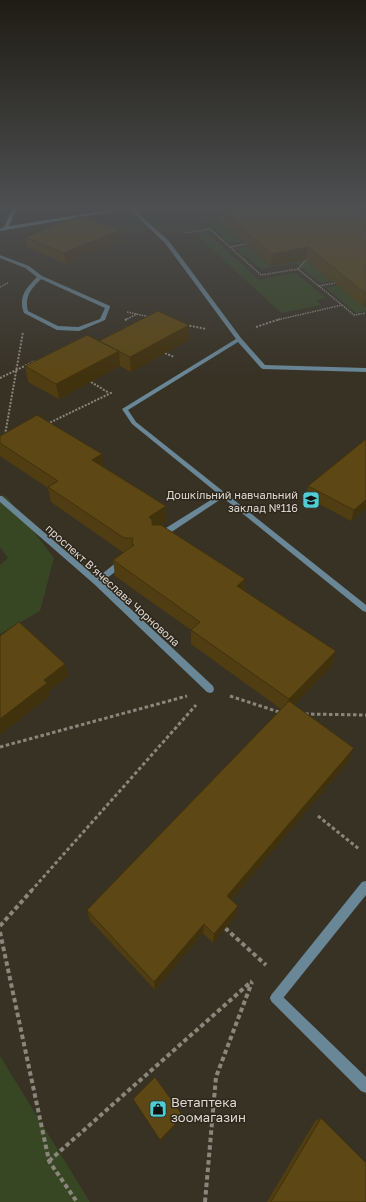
<svg xmlns="http://www.w3.org/2000/svg" width="366" height="1202" font-family="'Golos Text',sans-serif">
	<rect width="100%" height="100%" fill="#383225"/>
	<path fill="#374623" d="M31 208H88C73 211 43 221 31 208Z
		M286 213 325 242 355 237 366 245V268L347 254 308 261 332 281 320 283 296 263 261 269 235 248 248 246 271 266 311 259 263 221 226 226 242 241 230 243 212 226Z
		M208 233 259 280 296 273 326 298 316 300 321 305 281 313 197 235Z
		M338 286 364 307H366V311L356 313 326 288Z
		M0 495 7 497 54 558 40 611 0 634V565L8 558 0 547Z
		M0 1056 90 1202H0Z"/>
	<g fill="none" stroke-linecap="round" stroke-linejoin="round">
		<path stroke="#8b867c" stroke-width="1.5" stroke-dasharray="1.5 1" stroke-linecap="butt" d="M160 209 167 208
			M185 233 210 229 261 275 298 269 342 305 277 320
			M230 247 246 244
			M298 269 306 260H310
			M319 286 335 283
			M0 287 8 283
			M342 305 354 315 366 313
			M127 312 150 317
			M125 320 137 314"/>
		<path stroke="#8b867c" stroke-width="2" stroke-dasharray="2 1.5" stroke-linecap="butt" d="M125 320 127 319
			M186 325 206 329
			M256 327 280 319
			M165 353 174 357
			M0 378 35 361
			M91 382 109 393
			M47 424 113 392
			M5 435 23 332"/>
		<path stroke="#8b867c" stroke-width="3" stroke-dasharray="3.5 2.5" stroke-linecap="butt" d="M230 696 282 713
			M305 714 366 715
			M0 747 187 696
			M318 816 359 849
			M31 891 196 705"/>
		<path stroke="#8b867c" stroke-width="4" stroke-dasharray="4.5 3" stroke-linecap="butt" d="M0 926 32 890
			M225 928 266 965
			M0 932 49 1161 77 1202
			M49 1161 252 981
			M205 1202 216 1077 252 982"/>
		<path fill="#698797" fill-rule="evenodd" d="M0 255 29 266 42 276 110 306V307L105 320 79 331 57 330 24 313C18 297 26 288 37 277L25 268 0 258ZM41 279 105 308 100 319 78 327 58 326 28 311C24 297 31 289 41 279Z
			M222 493H226L227 495 164 537H158L157 535 158 533Z
			M0 496H2L97 578 118 561H124L125 563 124 565 102 582 213 686 214 689 213 692 210 693 207 692 94 584 0 502Z
			M276 992 280 994 366 1077V1093L361 1091 272 1002 270 998 272 994Z"/>
		<path fill="#698797" fill-rule="evenodd" d="M128 208H132L169 241 241 338 265 365 366 368V372L263 369 261 368 238 342 128 410 136 422 366 605V612L363 611 132 424 122 409 236 339 165 243Z
			M366 881V895L280 1002 276 1004 272 1002 270 998 272 994 362 882Z"/>
		<path fill="#87b7d0" fill-rule="evenodd" d="M13 208H17L9 226 123 208H132L0 231V229L4 227Z"/>
	</g>
	<path fill="#503d11" d="M187 208H366V307H364L306 260 271 266 218 219 206 222Z
		M120 230V241L66 264 27 247 25 237Z
		M189 325V340L131 372 120 366 59 399 28 382 25 366 99 341Z
		M0 436 104 467 166 506V521L160 525 245 579 244 591 332 666 294 705 348 762 231 900 238 906 236 916 213 943 203 933 155 990 90 920 87 910 281 709 191 644V630L115 576 113 560 124 553 51 502 48 488 0 456Z
		M366 439V508L351 521 306 497 308 486Z
		M321 1118 366 1202H267L315 1121Z"/>
	<path fill="#41320e" d="M218 208V219L206 222V210Z
		M120 230V241L66 264 64 253Z
		M308 247 306 260 271 266 272 254Z
		M366 296V307H364Z
		M189 325V340L131 372 130 357Z
		M119 351 120 366 59 399 56 384Z
		M102 454 104 470 92 460Z
		M366 500V508L351 521 354 510Z
		M166 506V521L153 531 149 517Z
		M245 579 244 594 237 586Z
		M336 651 332 666 286 713 289 699Z
		M65 664 68 676 49 691 50 696 0 735V719L44 680Z
		M354 748 348 762 226 906 227 896Z
		M238 906 236 916 213 943 214 934Z
		M204 924 203 933 155 990 154 982Z
		M183 1116V1117L161 1141 160 1140Z"/>
	<path fill="#5d4714" stroke="#41320e" d="M203 208H217L206 210Z
		M218 208H366V294L308 247 272 254Z
		M80 216 120 230 64 253 25 237Z
		M158 311 189 325 130 357 99 341Z
		M87 335 119 351 56 384 25 366Z
		M37 415 102 454 92 460 166 506 149 517 152 520V525H161L245 579 237 586 336 651 289 699 191 630 200 622 113 560 134 545 132 544 133 538H124L48 487 58 481 0 443V436Z
		M366 439V500L354 510 308 486Z
		M19 622 65 664 44 680 47 683 0 719V636Z
		M289 701 354 748 227 896 238 906 214 934 204 924 154 982 87 910Z
		M155 1077 183 1116 160 1140 133 1099Z
		M321 1118 366 1163V1202H271Z"/>
	<linearGradient id="sky" x2="0" y2="1"><stop stop-color="#1f1c14"/><stop offset="0.55" stop-color="#4d4f51"/><stop offset="1" stop-color="#4d4f51" stop-opacity="0"/></linearGradient>
	<rect width="366" height="376" fill="url(#sky)"/>
	<defs>
		<symbol id="school-square" viewBox="-11 -11 22 22"><rect x="-9" y="-9" width="18" height="18" rx="4" fill="#51ccd3" stroke="#2e281c"/><path d="M0-5L7-2L0 1L-7-2ZM-4 1L0 2.5L4 1V4Q0 6-4 4Z" fill="#111"/></symbol>
		<symbol id="shop-square" viewBox="-11 -11 22 22"><rect x="-9" y="-9" width="18" height="18" rx="4" fill="#51ccd3" stroke="#2e281c"/><path d="M-5-2.5h2.3a2.7 3.5 0 0 1 5.4 0H5L5.5 6h-11ZM-1.5-2.5h3a1.5 2.3 0 0 0-3 0Z" fill="#111"/></symbol>
	</defs>
	<g fill-rule="evenodd">
		<use href="#school-square" x="301" y="490" width="20" height="20"/>
		<use href="#shop-square" x="148" y="1099" width="20" height="20"/>
	</g>
	<g text-anchor="middle" dominant-baseline="central" stroke-width="3" stroke-linejoin="round" paint-order="stroke">
		<g font-size="11" fill="#ddd9d2" stroke="#2e281c" text-anchor="end">
			<text x="298" y="494">Дошкільний навчальний<tspan x="298" dy="13">заклад №116</tspan></text>
		</g>
		<g font-size="11" fill="#ddd9d2" stroke="#2e281c">
			<text transform="translate(113 585) rotate(42)">проспект Вʼячеслава Чорновола</text>
		</g>
		<g font-size="13" fill="#ddd9d2" stroke="#2e281c" text-anchor="start">
			<text x="171" y="1102">Ветаптека<tspan x="171" dy="15">зоомагазин</tspan></text>
		</g>
	</g>
</svg>
